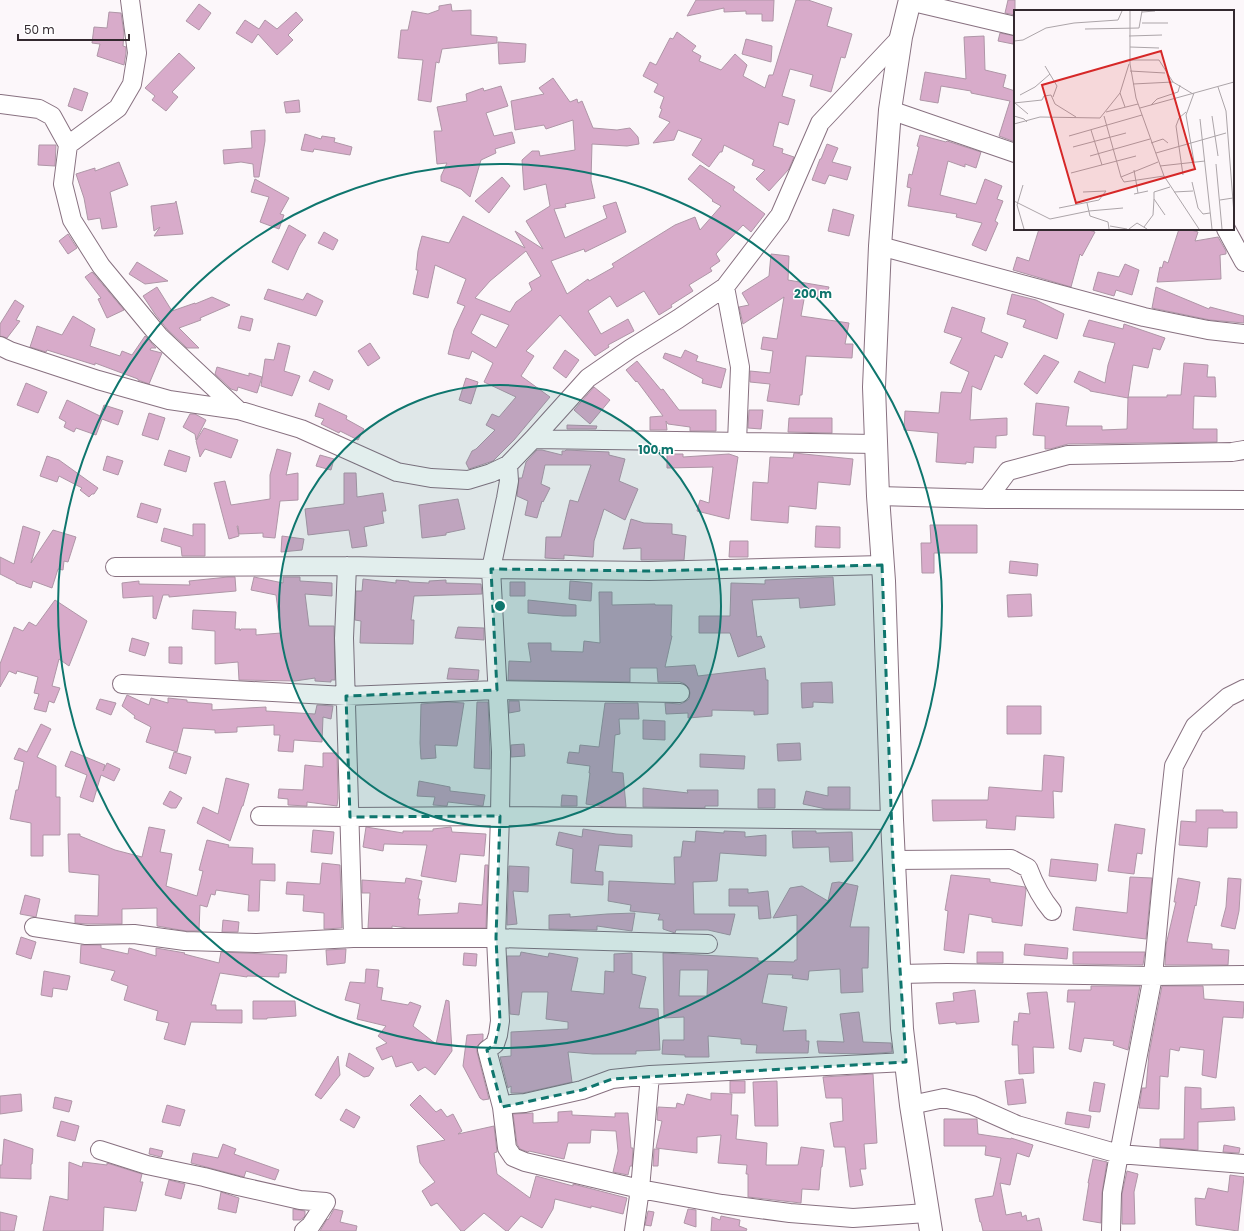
<svg xmlns="http://www.w3.org/2000/svg" width="1244" height="1231" font-family="Poppins,sans-serif">
	<rect width="100%" height="100%" fill="#fcf7fa"/>
	<path fill="#d8abca" stroke="#af96a7" fill-rule="evenodd" d="M696 0H774L773 21H762V14H746V11L724 12V8L687 16Z
		M796 0H808L832 8 827 26 852 34 845 58 841 57 831 92 810 86 813 75 790 69 782 96 795 100 788 125 779 122 773 146 783 149 782 153 794 157 789 169 769 191 756 179 765 170 752 165 754 160 724 145 722 152H720L709 167 692 155 702 139 678 130 674 140 653 143 670 122 659 117 662 109 660 108 664 97 654 92 658 84 643 76 650 62 656 65 670 38 673 39 677 32 696 46 692 51 701 56 699 61 721 70 735 54 747 65 743 76 765 88 769 75H773Z
		M1008 0H1015V15L1005 13Z
		M199 4 211 13 199 30 186 21Z
		M451 4 452 11 471 10V35L497 37V43L442 49 439 63 436 62 431 102 418 100 423 60 398 58 401 30H408L412 11 428 14 439 10V6Z
		M109 12 121 13 124 33 123 46 126 47V53L124 65 97 56 100 44 92 43 94 27 107 28Z
		M296 12 303 20 288 35 293 40 277 55 258 34 252 43 236 33 245 20 259 29 265 20 277 29Z
		M1000 33 1015 36 1013 44 998 41Z
		M984 36 985 70 1006 75 1003 87 1015 91V142L999 136 1010 101 971 93V91L941 86 938 103 920 100 925 72 966 79 964 37Z
		M746 39 772 46 771 62 742 54Z
		M498 42 526 44 525 62 499 64Z
		M179 53 195 68 172 92 178 97 166 111 152 100 155 96 145 88Z
		M553 78 570 102 577 99 578 103 582 101 593 128 617 130 630 128 638 137 639 144 627 146 592 144 591 180 595 198 565 204 566 207 554 209 565 238 607 218 603 206 616 202 626 232 585 252 584 249 551 261 567 294 588 279 589 281 614 267 612 264 675 225 695 217 700 230 721 206 712 201 713 200 688 179 700 165 735 187 733 190 765 214 751 232 743 225 716 254 720 261 710 268 712 271 689 285 693 291 671 305 672 307 659 315 644 291 617 307 610 296 588 311 601 334 628 319 634 331 608 345 609 347 595 356 560 315 526 351 534 356 521 376 550 397 514 440 493 461 469 469 466 463 472 451 476 449 495 430 486 425 492 414 499 417 516 397 484 382 493 363 472 351 469 359 448 354 454 330 465 306 457 303 466 279 435 265 428 298 413 294 418 270H416L418 251 422 236 449 243 463 216 525 248 515 231 543 249 526 221 550 206 546 184 524 190 522 160 532 151H539L540 156 575 150 573 120 546 129 544 125 515 130 511 101 544 94 539 88ZM526 251 541 276 529 283 532 290 516 302 510 312 475 298 490 281ZM481 314 509 325 496 348 471 333Z
		M501 86 508 106 486 113 494 136 512 132 515 143 495 149 496 153 481 160 470 197 461 189 441 181V176L447 163 437 164 434 131H442L437 107 467 101 466 94 483 88 484 91Z
		M74 88 88 93 82 111 68 106Z
		M299 100 300 112 286 113 284 102Z
		M265 130V141L259 177H254L253 164 241 162 224 164 223 150 252 148 251 131Z
		M305 134 321 139 322 136 335 138 334 142 352 147 350 155 314 149 313 152 301 150Z
		M920 135 946 142 947 141 981 152 976 168 965 164V167L948 161 940 195 976 204 985 179 1002 186 997 199 1003 201 995 221 998 223 986 251 972 245 982 223 956 217 957 214 908 206 911 188 907 187 909 174 912 175 919 147 917 146Z
		M827 144 838 148 832 162 851 167 847 180 829 175 825 184 812 180 820 159H821Z
		M39 145H56L55 166 38 165Z
		M119 162 128 185 110 192 117 227 102 229 100 218 88 220 84 198 76 174 95 168V171Z
		M502 177 510 186 489 213 475 201Z
		M255 179 289 198 280 214 284 215 279 229 260 222 269 197 251 192Z
		M176 201 183 234 154 236 160 227 154 231 151 206 175 203Z
		M833 209 854 215 849 236 828 231Z
		M289 225 306 235 299 246 288 270 272 262Z
		M1039 229H1086L1095 232 1082 256 1080 254 1071 287 1013 270 1017 257 1029 261Z
		M1179 229H1188L1198 232 1195 241 1218 237 1226 251V254L1220 255 1221 279 1157 282 1160 267 1162 268 1164 261 1168 263Z
		M324 232 338 240 333 250 318 243Z
		M68 234 77 248 68 254 59 241Z
		M771 254 789 256 788 280 829 287 826 298 805 294 801 316 849 323 845 344H853L852 358 806 356 802 395H800L799 405 767 401 770 384 750 382V371L770 373 773 351 761 349 763 337 777 339 784 297 743 324 739 307 749 305 742 293 769 276Z
		M137 262 168 281 145 284 129 274Z
		M1125 264 1139 270 1132 295 1116 290 1114 296 1093 290 1098 272 1119 277Z
		M92 272 93 273 124 310 107 318 98 299 101 298 85 277Z
		M157 287 172 311 195 303V304L212 297 230 305 200 318 201 320 179 328 199 348H187L167 329 155 314 143 296Z
		M1156 287 1209 309 1210 307 1244 316V323L1210 320 1152 308Z
		M268 289 303 300 307 293 323 301 316 316 264 299Z
		M1012 294 1036 300 1064 314 1057 339 1023 327 1026 320 1007 314Z
		M15 300 24 306 16 320 20 321 7 338 0 336V324Z
		M952 307 985 318 981 332 1008 343 1002 358 995 355 981 390 972 386 970 420 1007 418V435L996 436V448L974 447 973 463 966 462V464L936 462 938 433 904 430 905 411 939 413 941 392 961 393 969 372 950 363 962 338 944 332Z
		M73 316 95 329 90 346 120 356 122 351 132 355 145 336 156 348H151L150 350 162 353 149 384 138 380V379L95 363V365L47 350 46 352 30 347 37 326 62 335Z
		M241 316 253 319 250 331 238 328Z
		M1089 320 1123 329 1124 324 1165 338 1160 350 1153 348 1148 368 1133 365 1128 398 1090 391V390L1074 382 1079 371 1105 383 1108 365 1115 343 1083 336Z
		M278 343 290 346 284 371 300 376 292 396 261 386 265 359 274 360Z
		M370 343 380 358 368 366 358 351Z
		M565 350 579 360 566 378 553 368Z
		M685 350 698 356 696 361 726 369 721 388 702 383 703 379 663 358 665 353 681 358Z
		M1044 355 1059 362 1037 394 1024 384Z
		M637 361 661 390 663 389 679 410H716V431H690V427L668 424 666 421 667 430H650V417L663 416 637 381 636 382 626 370Z
		M1184 363 1208 365 1207 377H1215L1216 397 1194 396 1193 429H1217V442L1068 444 1050 449H1045V436L1033 435 1036 403 1069 407 1066 426H1102V430L1127 429 1128 397H1167V395H1181Z
		M217 367 249 376V373L262 377 257 393 238 387 237 391 231 389 215 374Z
		M314 371 333 380 329 390 309 381Z
		M466 378 478 382 471 404 459 400Z
		M26 383 47 392 38 413 17 405Z
		M594 387 610 400 590 424 574 410Z
		M67 400 100 416 104 405 123 411 118 425 102 419 96 435 76 428 74 432 64 427 66 422 59 418Z
		M319 403 347 416 346 419 364 429 358 440 340 431 339 433 321 424 324 419 315 416Z
		M749 410H763L761 429 748 428Z
		M149 413 165 418 158 440 142 435Z
		M190 414H195L206 420 196 440 195 434 183 427Z
		M789 418H832V433L788 432Z
		M567 425 597 426 596 429H567Z
		M204 428 238 440 231 458 205 449 200 457 196 441Z
		M277 449 291 453 286 475 298 473V500L280 501 275 538 263 537V533L239 534 238 526H237L239 536 229 539 214 483 225 481 231 505 270 499V475Z
		M169 450 190 457 186 472 164 465Z
		M537 450H542L562 455V451H565L566 450 609 452V455L625 459 619 481 638 489 625 520 604 509 594 541 593 557 564 555V559L545 558 546 537H561L570 500 578 502 591 465H545L541 484 550 488 543 502 542 501 537 518 525 515 528 501 517 496 519 478H522L526 462Z
		M794 453 853 459 850 485 818 482 816 509 789 506 788 523 751 520 753 482 768 483 770 457 793 458Z
		M667 454H683V457L729 454 738 457 729 519 697 511 700 500 709 503 713 467 667 468Z
		M320 455 334 459 331 470 316 466Z
		M47 456 59 460 98 488 94 494H92L89 497 80 490 82 488 59 476 57 482 40 476Z
		M107 456 123 461 118 475 103 470Z
		M344 473H356L357 497 383 493 386 511H382L384 523 364 527 367 546 352 548 349 530 308 535 305 509 344 504Z
		M458 499 465 529 446 533V535L422 538 419 505Z
		M141 503 161 509 157 523 137 517Z
		M631 519 644 523 672 524V534L686 536 684 560H641V548L623 549Z
		M193 524H205V556H182L181 547 161 541 164 528 193 536Z
		M930 525H977V553H934V573H922L921 543H931Z
		M23 526 40 532 31 563 53 530 76 537 68 562 64 561 63 570 58 569 52 588 33 581 31 588 16 583V582L0 574V557L14 564Z
		M816 526 840 527V548L815 547Z
		M282 536 304 539 302 550 281 552Z
		M730 541H748V557H729Z
		M1010 561 1038 564 1037 576 1009 573Z
		M228 577H235L236 591 169 597V595H163L156 619 153 618V596L123 598 122 583 139 581V584L190 585 189 581Z
		M254 577 283 583V577H300V581L332 583V596L305 594 309 626H334L335 680H331V682L315 681V678L295 681 239 680 238 662 215 664V631L192 629 193 610 236 612 235 629H240V631L241 629H256V635L281 633 276 595 251 590Z
		M833 577 835 605 800 608 799 598 752 600 757 637 761 636 765 647 738 657 730 633H699V616H730L731 583 765 584V580Z
		M363 579 396 583V580L409 581V582L429 583V581L446 580V583L481 584 482 594 414 596 411 620H414L413 644 360 643 361 621 355 620 356 591H362Z
		M570 581 592 583 591 601 569 599Z
		M510 582H525V596H510Z
		M599 592H612V605L655 604V605H672L671 636H672L665 667 695 665 698 676 765 668 766 680H768V714L754 715V711L712 710V716L688 718V713L666 714 665 703 680 704 685 702 689 699 690 693 689 688 685 684 680 682H658L657 668H630V682L508 680 509 661 531 662 528 643H551V651L583 652 584 641 600 643Z
		M1031 594 1032 616 1008 617 1007 595Z
		M55 600 87 621 69 666 59 659 52 686 60 688 54 703 49 701 46 712 34 709 39 694 34 693 38 677 17 671 16 674 9 671 0 687V664L14 627 23 631 29 622 36 626Z
		M528 600 576 605V616H563L528 613Z
		M458 627 484 628V640L455 638Z
		M132 638 149 643 145 656 129 651Z
		M169 647H182V664L169 663Z
		M449 668 479 670 478 680 447 679Z
		M832 682 833 703 813 702V707L802 708 801 683Z
		M127 695 149 705 151 698 168 703V698L187 700V702L212 704V710L266 707V711L315 714 317 705 333 706 331 719 323 717 322 742 294 740 293 752 278 751 280 735H274V725L237 727V732L215 733V730L183 728 177 752 146 742 151 727 134 718 135 716 122 706Z
		M100 699 116 703 111 715 96 709Z
		M509 701H519L520 711 509 713Z
		M447 702 464 703 457 746 435 745 436 758 421 759 420 743 421 704Z
		M477 702H488L490 752V769L474 768Z
		M605 703H638L639 719H619L620 734 615 735 612 772 623 773 626 807H605L586 804 590 773H589L590 766 567 763 569 752 579 753 580 745 599 747Z
		M1007 706H1041V734H1007Z
		M643 720 665 721V740L643 739Z
		M41 724 51 729 37 757 56 766V797H60V835H43V856H31V823L10 819 16 790H18L24 762 14 759 19 748 27 752Z
		M800 743 801 760 778 761 777 744Z
		M524 744 525 756 511 757V745Z
		M71 751 105 765 103 771 107 763 120 769 114 781 101 775 93 802 80 797 87 775 65 766Z
		M174 752 191 757 186 774 169 768Z
		M323 753H337L338 798 337 806 307 802V806L288 805V799L278 798 279 789 303 790 305 765 323 767Z
		M700 754 745 756 744 769 700 767Z
		M1044 755 1064 757 1062 792 1053 791 1054 818 1016 816 1015 830 986 828 987 820 933 821 932 800H988L989 787 1042 791Z
		M226 778 249 784 243 806H242L230 841 197 823 203 807 218 814Z
		M419 781 450 787V791L485 795 483 806 448 802 447 806 433 805 435 797 417 796Z
		M828 787H850V809H826L803 804 806 791 828 796Z
		M643 788 688 793 687 790H718V806H705V808L643 807Z
		M758 789H775V808H758Z
		M170 791 182 798 176 808H171L163 804Z
		M562 795 577 796V806H561Z
		M1196 810H1223V812H1237V828H1208L1207 847 1179 845 1181 821 1196 822Z
		M1115 824 1145 829 1142 854 1137 853 1134 874 1108 871Z
		M149 827 165 830 160 852 172 854 166 886 197 896 203 871 199 870 207 840 229 845 228 847 253 848 252 864H275V881L260 880 259 911H248L249 895 216 890 215 895 211 894 207 907 200 905 199 931H186L157 926V908L122 909V924H87L75 923V915L98 916 99 875 69 872 68 834H80V836L115 850 142 857Z
		M366 827 403 833V831H433V829L451 827 452 832 486 834 484 856 460 854 456 882 421 876 427 845 384 844 383 851 363 847Z
		M583 829 616 834 632 835V847L599 845 595 871 603 872V885L571 883 573 849 556 845 559 832 582 837Z
		M313 830 334 832 332 854 311 852Z
		M696 831 724 833V831L745 832V837L766 835V856L720 853 717 881 693 882 694 914H735L730 935 708 930H676L675 933 663 929V920H658L660 914 630 911 631 905 608 901 609 881 675 884 674 857H681L683 841 695 842Z
		M792 831H816V833L852 832 853 861 830 862 829 847 793 848Z
		M1051 859 1098 864 1096 881 1049 876Z
		M322 863 340 865 342 928 324 929V913L303 911 304 895 286 894 287 882 320 884Z
		M485 865H488L486 928H408L392 926V928H368L370 893H362V880L405 883 406 878 422 881 418 899H420L418 915 458 913 459 903 482 905Z
		M509 866 529 867 528 892 513 891 517 924 507 925Z
		M951 875 990 879V882L1025 887 1026 890 1022 926 992 922V918L969 914 964 953 944 950 948 911 945 910Z
		M1130 877 1152 878 1146 939 1073 930 1076 907 1127 913Z
		M1178 878 1200 882 1196 906 1195 905 1187 942 1212 944V949L1229 950 1228 965H1165L1166 945 1176 902H1174Z
		M1228 878 1241 879 1239 911 1235 929 1221 926 1226 907Z
		M839 882 858 886 850 927H869L868 968H862L863 992 841 993 840 969 809 971 808 980 792 978 793 975 768 974 762 1003 787 1007 783 1031 806 1030V1041H809L808 1053H756L757 1045 741 1044V1039L708 1036 709 1057H685V1055L662 1054 663 1040H684V1017L664 1018 663 953 758 958V961L794 962 795 960H797V915L773 918 790 888 802 886 828 901 832 883ZM680 970H708L707 996H679Z
		M729 889H748V893L768 891 771 918 759 919 758 906H729Z
		M25 895 40 899 36 917 20 914Z
		M635 913 632 931 597 926V930L549 929V915L570 914V917L607 914Z
		M223 920 239 922 238 932H222Z
		M21 937 36 942 31 959 16 954Z
		M1025 944 1068 948 1067 959 1024 955Z
		M81 945H101V948L128 954 129 948 156 956V948L185 953 184 954 219 963 221 952 287 955 286 973H279V977L247 976V977L220 973 211 1005H216V1010H242V1023L191 1022 185 1045 164 1039 169 1023 156 1020 158 1011 124 1000 128 986 111 980 115 971 80 963Z
		M346 949 345 963 327 965 326 950Z
		M521 952 548 957 549 953 578 958 571 991 604 994 605 971 614 972V954L632 953V974L646 977 639 1008 658 1009 660 1050 636 1051V1054H593L568 1052 572 1082 523 1093H511V1086L508 1088 500 1057 511 1056V1032L568 1029V1022L546 1019 548 992H522L519 1015 510 1014 507 956H520Z
		M977 952H1003V963H977Z
		M1073 952H1145L1143 965 1073 964Z
		M464 953 477 954 476 966 463 965Z
		M366 969 379 970 377 987 383 988 381 1000 408 1005 410 1002 421 1006 413 1026 436 1044 446 1000 449 1001 452 1051 435 1075 425 1067 418 1071 412 1062 396 1067 392 1056 382 1060 376 1048 387 1043 378 1036 386 1026 357 1019 360 1004 345 1000 350 982 365 983Z
		M44 971 70 976 67 990 53 988 52 997 41 995Z
		M1091 986H1140L1128 1050 1113 1045 1114 1041 1084 1038 1081 1052 1069 1049 1075 1002H1067L1068 990H1091Z
		M1162 986H1203L1204 999 1244 1002 1243 1018 1223 1017 1216 1078 1202 1075 1204 1050 1180 1047 1179 1051 1170 1049 1168 1077 1160 1076 1159 1109 1139 1108 1142 1088H1146L1149 1054Z
		M975 990 979 1022 956 1024V1022L939 1024 936 1003 954 1001 953 993Z
		M1047 992 1054 1048 1033 1047 1034 1073 1019 1074 1018 1045H1012L1014 1021 1018 1022 1019 1013 1030 1014 1027 993Z
		M253 1001H295L296 1016 267 1018V1019H253Z
		M859 1012 863 1042 891 1043 892 1052 866 1054 819 1053 817 1041 844 1042 840 1014Z
		M483 1034V1040L477 1046V1052L489 1099 483 1100 480 1098 463 1066 467 1035Z
		M349 1053 374 1068 369 1076 364 1077 346 1066Z
		M338 1056 340 1075 321 1099 315 1095Z
		M873 1074 877 1143 864 1144 866 1169H860L863 1185 850 1187 845 1147H834L830 1123 843 1121 842 1098H826L823 1077Z
		M1023 1079 1026 1103 1008 1105 1005 1081Z
		M730 1081H745V1093H730Z
		M777 1081 778 1126H755L753 1082Z
		M1094 1082 1105 1084 1100 1112 1089 1111Z
		M1185 1087 1201 1088V1109L1234 1107 1235 1120 1198 1122V1150L1160 1147V1139H1184Z
		M711 1093 732 1094 731 1115H738L736 1139 767 1143 766 1165H798L801 1147 824 1150 822 1167H821L819 1190 802 1189 801 1203 748 1197V1174H746L747 1165 718 1163 721 1135 697 1137V1153L656 1148 662 1121 657 1120 658 1107 676 1108 677 1103 684 1105 687 1094 711 1100Z
		M21 1094 22 1111 0 1114V1096Z
		M420 1095 436 1112 441 1109 447 1117 453 1114 462 1131 458 1134 494 1126 497 1152 494 1153 497 1174 530 1198 536 1176 573 1186V1184L627 1198 623 1214 591 1206V1208L555 1199 553 1209 542 1228 521 1216 508 1231H506L484 1213 464 1231H461L437 1203 431 1206 422 1191 435 1182 420 1163 417 1146 445 1140 410 1105Z
		M55 1097 72 1101 69 1112 53 1108Z
		M167 1105 185 1110 180 1126 162 1122Z
		M346 1109 360 1117 354 1128 340 1120Z
		M572 1111V1115L615 1117V1113H628L631 1148H633L632 1166H630L628 1175 613 1172 618 1151 616 1131 591 1130 590 1143H568L564 1159 529 1151 528 1152 520 1149 517 1144 513 1114 533 1113V1123L558 1122V1112Z
		M1067 1112 1091 1116 1089 1128 1065 1124Z
		M944 1119H977L978 1134 1011 1139V1138L1033 1145 1029 1157 1017 1153 1010 1185 1000 1183 1006 1215 1021 1212 1022 1217 1026 1215 1027 1221 1039 1218 1042 1231H983L981 1222H980L975 1199 993 1196 1001 1158 985 1155 986 1146H944Z
		M61 1121 79 1126 75 1141 57 1136Z
		M4 1139 33 1149 32 1164H31V1179L0 1178V1165H2Z
		M223 1144 236 1149 234 1154 279 1170 275 1180 246 1171 244 1177 191 1163 193 1153 218 1158Z
		M1224 1145 1240 1148 1239 1153 1223 1152Z
		M150 1148 163 1151 161 1157 149 1154Z
		M654 1149H659L658 1166H653Z
		M1093 1159 1107 1162 1102 1193 1101 1223 1083 1220 1089 1183H1088Z
		M69 1162 82 1167 83 1162 107 1165V1163L142 1174 140 1182H143L136 1211 104 1207 103 1231H43L50 1196 68 1200Z
		M1127 1171 1138 1174 1134 1192 1135 1224H1122V1194Z
		M1230 1175 1244 1177 1238 1231 1196 1225 1195 1198 1205 1199 1208 1188 1228 1192Z
		M169 1180 185 1184 181 1199 165 1195Z
		M221 1192 239 1198 236 1213 218 1209Z
		M293 1209 305 1211V1216L303 1218 300 1220H293Z
		M334 1209 343 1211 340 1222 357 1226 356 1231H320L327 1219 328 1220Z
		M688 1209 696 1210V1227L684 1223Z
		M648 1211 654 1212 651 1226 645 1225Z
		M0 1212 17 1216 14 1231H0Z
		M721 1216 740 1220 739 1226 747 1229 746 1231H711L712 1217 720 1220Z"/>
	<g fill="none" stroke-linecap="round" stroke-linejoin="round">
		<defs>
			<path id="minor" d="M909 1 1015 26
				M0 104 39 109 52 116 68 145 63 184 72 220 101 266 159 336 238 410
				M890 110 1015 153
				M68 145 118 108 132 84 137 53 130 0
				M1226 229 1244 262
				M880 246 1144 317 1208 330 1244 334
				M725 287 740 367 737 442
				M0 346 10 351 98 380 169 400 238 410 301 429 397 472 431 478 468 480 491 473 508 465 533 439 588 378 630 349 678 319 725 287 780 215 820 123 901 37
				M533 439 876 444
				M878 496 987 499 1244 500
				M987 499 1008 471 1068 455 1232 452 1244 450
				M347 566 344 638 353 938
				M115 567 347 566 491 569 649 571 882 565
				M122 684 346 696 497 690 680 693
				M260 816 350 817 500 816 892 820
				M893 860 1011 859 1028 868C1034 884 1041 898 1052 911
				M34 927 86 935 134 934 185 941 257 943 353 938H496L708 944
				M899 974 947 973 1153 976 1244 975
				M906 1062 650 1075 612 1079 582 1090 525 1103 511 1104 502 1107 507 1148 513 1157 525 1162 640 1189 722 1204 790 1213 853 1218 927 1213
				M911 1105 944 1098 972 1105 1017 1125 1119 1154 1244 1164
				M502 1107 487 1050 495 1044 498 1035 500 1021 496 938 500 816 501 752 491 569 506 498 509 481 508 465
				M100 1150 147 1165 204 1177 238 1186 300 1200 326 1202 311 1225 304 1231
				M634 1231 640 1189 650 1075
				M1111 1231 1112 1193 1119 1154 1153 976 1165 849 1174 766 1195 726 1228 697 1244 689"/>
			<path id="major" d="M910 0 901 37 890 110 880 246 874 387 878 496 884 581 892 820 902 1029 911 1105 931 1231"/>
		</defs>
		<use href="#minor" stroke="#887180" stroke-width="20"/>
		<use href="#major" stroke="#887180" stroke-width="24"/>
		<use href="#minor" stroke="#fff" stroke-width="18"/>
		<use href="#major" stroke="#fff" stroke-width="22"/>
	</g>
	<path fill="#0f766e" fill-opacity="0.2" stroke="#0f766e" stroke-width="3" stroke-dasharray="8 5" stroke-linejoin="round" d="M882 565 893 860 906 1062 612 1079 582 1090 502 1107 487 1050 495 1044 500 1021 496 938 500 816 350 817 346 696 497 690 491 569 649 571Z"/>
	<circle cx="500" cy="606" r="221" fill="#0f766e" fill-opacity=".12"/>
	<g fill="none" stroke="#0f766e" stroke-width="2">
		<circle cx="500" cy="606" r="221"/>
		<circle cx="500" cy="606" r="442"/>
	</g>
	<g transform="translate(1014 10)">
		<rect width="220" height="220" fill="#fcf7fa"/>
		<path fill="none" stroke="#aca5a9" stroke-width="1" d="M116 1V54L122 88 150 166 185 219M128 2 141 1M128 13H154M71 19 125 18 128 1M115 26 148 25M0 31 9 30 32 18 60 13 104 10 108 1M116 37 145 38M116 50H145L159 72 179 84M31 56 43 76 39 87M116 61 151 63M119 74 159 72M204 77 212 101 220 204M106 83 111 97M180 83 172 105 180 152M6 85 21 77 36 64M0 93 28 90 30 86 37 85 41 94 62 107M1 93 14 104M137 95 143 89 164 82 166 75M126 98 220 72M92 102 124 94M0 106 10 109 13 112M90 106 107 167M198 106 204 146M186 109 198 219M0 114 26 107 86 108 106 83 115 54M77 120 88 155M55 126 128 105M137 133 149 129 154 133M59 137 112 123M142 143 212 123M76 146 136 129M144 152 107 167 110 172 150 166M202 154 208 219M146 156 191 151M120 160 124 183M57 163 122 146M169 165 162 116 165 108 172 102M178 172 184 198 189 204 196 203M9 175 3 195 10 219M69 182 92 181M160 182 179 181M120 184 134 181M206 190 219 188M0 191 36 209 75 201 109 198M73 193 76 206 94 212 95 219M45 198 85 190 92 181M151 205 140 189V182L156 177M96 216 113 219M130 217 139 205 140 189M115 219 123 213 133 219"/>
		<path fill="#d62828" fill-opacity="0.15" stroke="#d62828" stroke-width="2" d="M147 41 181 159 62 193 28 75Z"/>
		<rect width="220" height="220" fill="none" stroke="#33292f" stroke-width="2"/>
	</g>
	<circle cx="500" cy="606" r="6" fill="#0f766e" stroke="#fff" stroke-width="2"/>
	<g font-size="12" text-anchor="middle" font-weight="bold" fill="#0f766e" stroke="#fff" stroke-width="3" stroke-linejoin="round" paint-order="stroke">
		<text x="813" y="298">200 m</text>
		<text x="656" y="454">100 m</text>
	</g>
	<path d="M18 34v6h111v-6" fill="none" stroke="#33292f" stroke-width="2"/>
	<text x="24" y="34" font-size="12" fill="#33292f" stroke="#ffffff" stroke-width="3" paint-order="stroke">50 m</text>
</svg>
